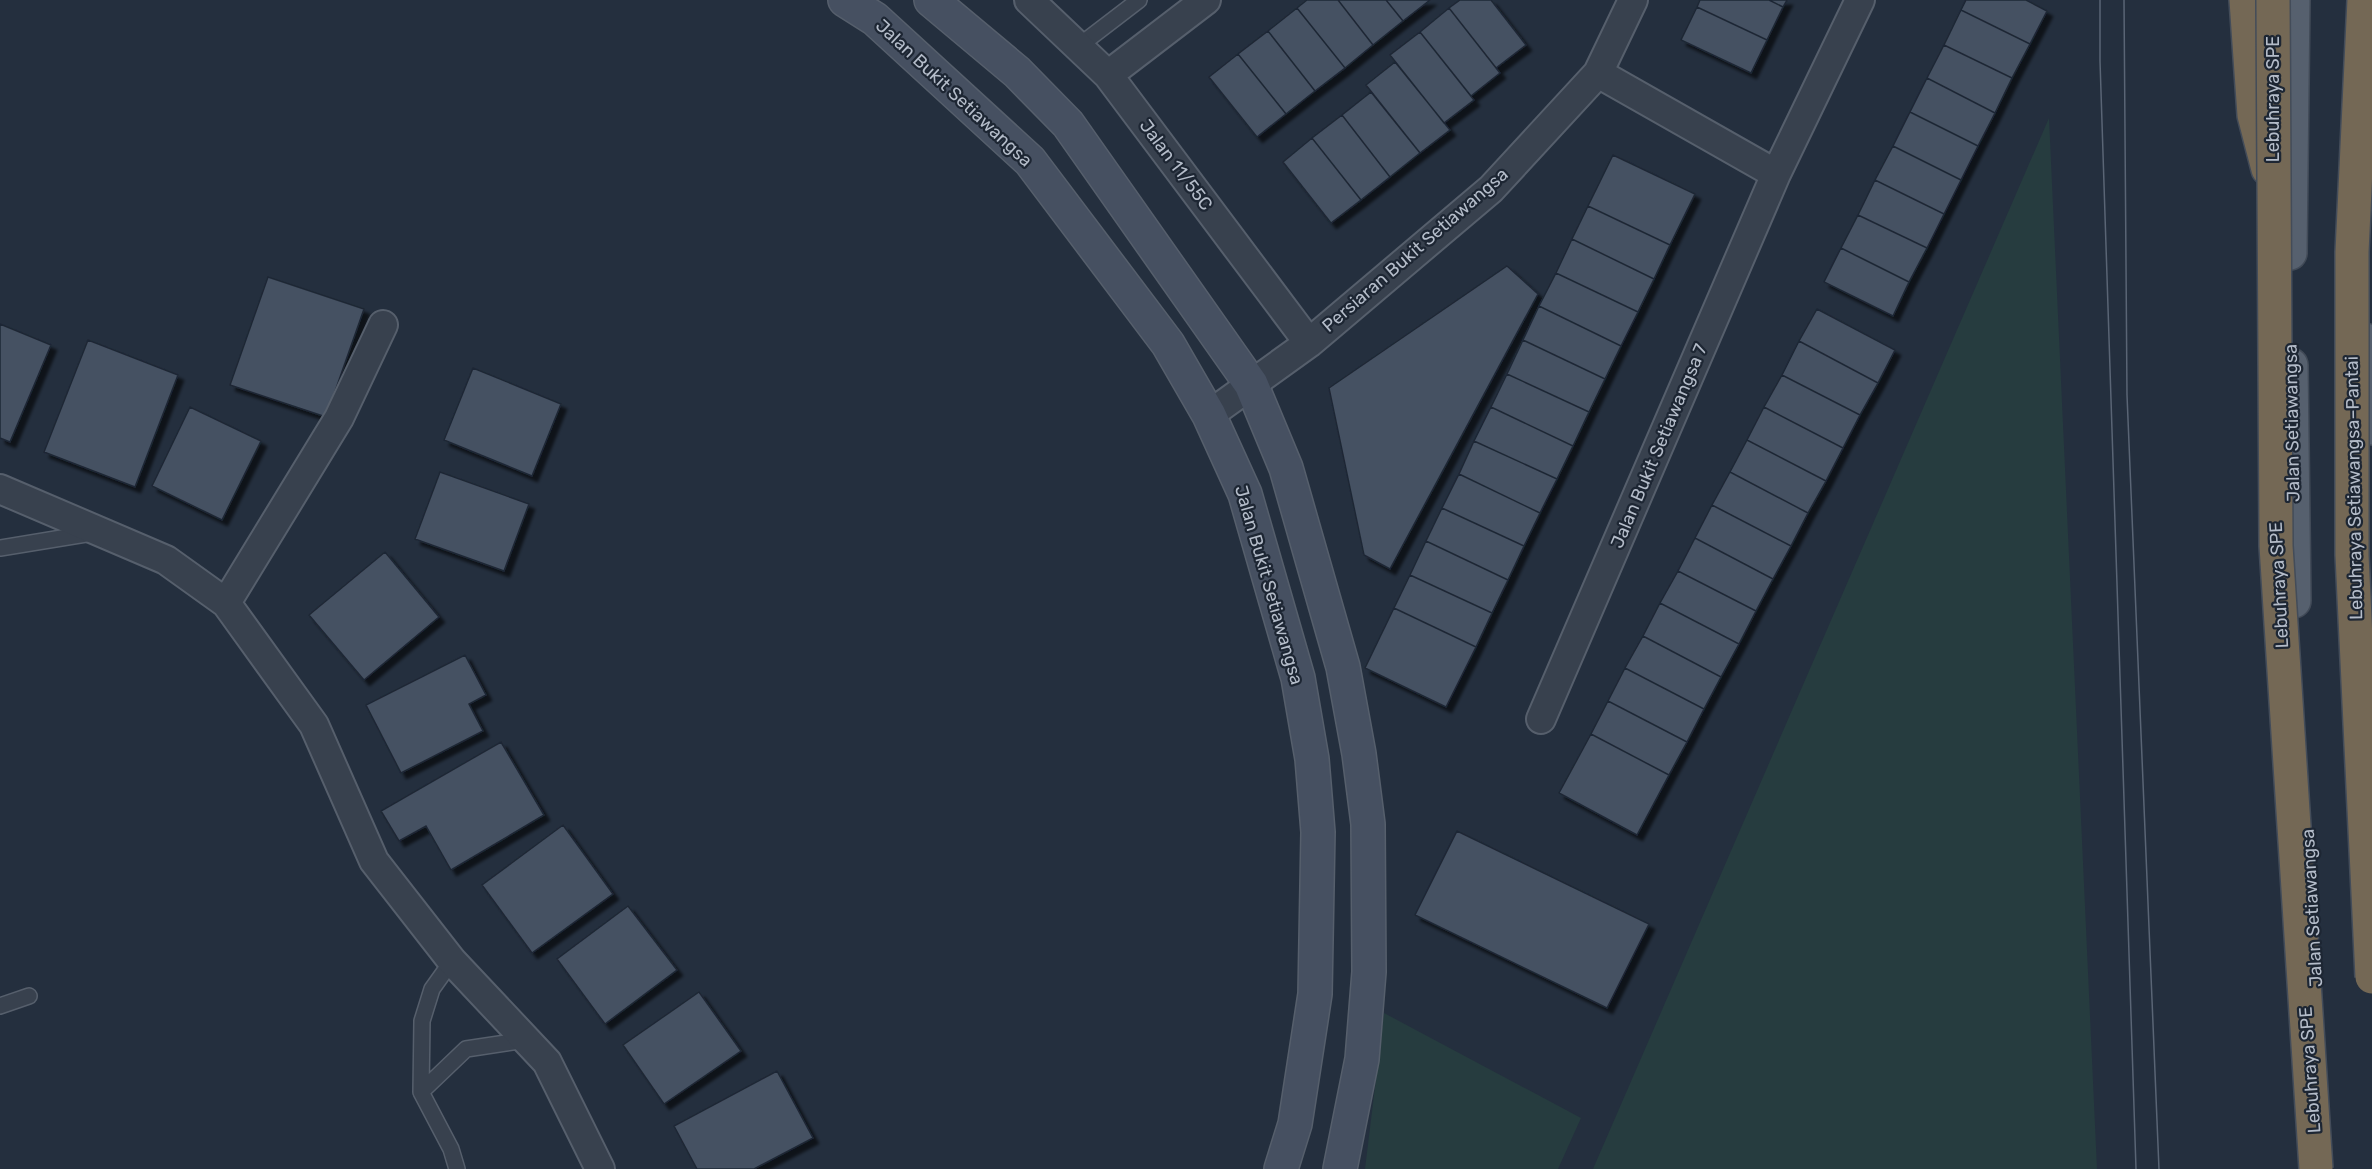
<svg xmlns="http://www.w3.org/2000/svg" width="2372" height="1169" font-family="Rubik,sans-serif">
	<defs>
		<filter id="shadow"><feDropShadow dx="5.5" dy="5.5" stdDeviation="1.5" flood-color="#0009"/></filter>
	</defs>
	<rect width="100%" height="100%" fill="#242f3e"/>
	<path fill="#263c3f" d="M2049 118 2097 1169H1593Z
		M1384 1013 1581 1118 1558 1169H1365Z"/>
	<path fill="#455162" stroke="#1f2835" stroke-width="1.5" filter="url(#shadow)" d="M1307 0H1338L1373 45 1345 68 1297 8Z
		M1338 0H1386L1403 21 1373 45Z
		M1386 0H1430L1403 21Z
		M1460 0H1491L1526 45 1496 68 1449 8Z
		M1700 0H1769L1783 7 1767 40 1697 7Z
		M1769 0H1787L1783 7Z
		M1966 0H2026L2047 11 2030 44 1961 10Z
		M1697 7 1767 40 1751 73 1681 40Z
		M1297 8 1345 68 1315 91 1268 31Z
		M1449 8 1500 73 1471 96 1420 32Z
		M1961 10 2030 44 2012 78 1944 45Z
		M1268 31 1315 91 1286 114 1238 54Z
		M1420 32 1474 100 1444 123 1390 55Z
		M1944 45 2012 78 1995 113 1927 78Z
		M1238 54 1286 114 1257 137 1209 77Z
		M1395 62 1450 130 1420 153 1366 85Z
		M1927 78 1995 113 1978 146 1910 112Z
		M1371 92 1420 153 1390 177 1342 115Z
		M1910 112 1978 146 1961 180 1893 146Z
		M1342 115 1390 177 1361 200 1312 138Z
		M1312 138 1361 200 1331 223 1283 162Z
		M1893 146 1961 180 1944 214 1875 180Z
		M1613 155 1695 194 1670 245 1588 206Z
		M1875 180 1944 214 1927 248 1858 215Z
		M1588 206 1670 245 1654 279 1572 239Z
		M1858 215 1927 248 1909 282 1841 248Z
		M1572 239 1654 279 1638 312 1556 273Z
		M1841 248 1909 282 1893 316 1824 282Z
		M1507 266 1538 294 1390 569 1364 555 1329 388Z
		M1556 273 1638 312 1621 346 1539 306Z
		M268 277 364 309 326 417 230 385Z
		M1539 306 1621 346 1605 379 1523 340Z
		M1817 309 1895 350 1878 383 1799 341Z
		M0 324 51 345 10 442 0 438Z
		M88 340 178 375 135 487 44 452Z
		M1523 340 1605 379 1589 412 1507 374Z
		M1799 341 1878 383 1860 415 1782 375Z
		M473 368 561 404 532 476 444 440Z
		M1507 374 1589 412 1573 446 1491 407Z
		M1782 375 1860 415 1843 448 1764 407Z
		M190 407 261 441 222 520 152 486Z
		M1491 407 1573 446 1557 479 1474 441Z
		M1764 407 1843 448 1826 481 1747 440Z
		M1747 440 1826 481 1808 513 1730 472Z
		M1474 441 1557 479 1540 513 1459 474Z
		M440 472 529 504 504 571 415 539Z
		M1730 472 1808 513 1791 546 1712 505Z
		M1459 474 1540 513 1524 546 1442 508Z
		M1712 505 1791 546 1773 579 1695 538Z
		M1442 508 1524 546 1508 580 1426 541Z
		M1695 538 1773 579 1756 611 1678 571Z
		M1426 541 1508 580 1492 613 1410 575Z
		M385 552 439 617 364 680 309 615Z
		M1678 571 1756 611 1739 644 1660 603Z
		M1410 575 1492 613 1476 647 1394 608Z
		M1660 603 1739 644 1721 677 1643 636Z
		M1394 608 1476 647 1446 707 1365 668Z
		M1643 636 1721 677 1704 709 1625 668Z
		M465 655 486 695 469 704 483 731 401 773 366 705Z
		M1625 668 1704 709 1687 742 1608 701Z
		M1608 701 1687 742 1669 775 1591 734Z
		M1591 734 1669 775 1637 835 1559 793Z
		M501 742 544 815 451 870 426 826 399 841 381 811Z
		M563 825 613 894 532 953 482 885Z
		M1457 831 1649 924 1607 1008 1415 915Z
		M628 906 677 970 605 1024 557 959Z
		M699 992 741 1051 664 1104 623 1045Z
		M777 1071 813 1138 754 1169H697L674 1126Z"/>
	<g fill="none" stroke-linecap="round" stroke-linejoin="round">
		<defs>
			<path id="lane" d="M1079 46 1139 0
				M0 548 92 533
				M452 961 432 989 422 1021 421 1092 451 1149 457 1169
				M0 1006 29 996
				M421 1092 466 1049 526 1040"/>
			<path id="street" d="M1029 0 1108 75 1309 343
				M1598 73 1776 174
				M1108 75 1206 0
				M1209 415 1309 343 1491 189 1598 73 1633 0
				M0 489 166 560 226 603 314 725 374 861 452 961 547 1062 600 1169
				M226 603 339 418 383 325
				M1541 719 1776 174 1860 0"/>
			<path id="secondary" d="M845 0 875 19 1030 161 1168 344 1209 415 1245 494 1298 678 1312 759 1318 832 1315 994 1295 1124 1281 1169
				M931 0 1017 72 1068 124 1251 384 1286 468 1343 667 1359 754 1368 824 1369 972 1362 1059 1340 1169"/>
			<path id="primary" d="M2290 253 2293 0
				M2365 340 2372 428
				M2291 365 2294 601"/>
			<path id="highway" d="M2246 0 2254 115 2268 169"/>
		</defs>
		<use href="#lane" stroke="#565f6c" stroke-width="18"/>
		<use href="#street" stroke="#565f6c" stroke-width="32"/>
		<use href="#secondary" stroke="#565f6c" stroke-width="36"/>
		<use href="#primary" stroke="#414a57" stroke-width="36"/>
		<use href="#highway" stroke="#434c59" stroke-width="36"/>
		<use href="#lane" stroke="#38414e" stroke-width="15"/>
		<use href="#street" stroke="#38414e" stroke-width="28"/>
		<use href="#secondary" stroke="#465061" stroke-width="33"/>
		<use href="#primary" stroke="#56606e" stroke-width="33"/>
		<use href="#highway" stroke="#746855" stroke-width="33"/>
		<path stroke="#5a6575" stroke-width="1.5" d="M2100 0V61L2136 1169
			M2124 0 2127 395 2159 1169"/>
		<defs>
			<path id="highway-bridge" d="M2273 0 2276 546 2316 1169
				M2364 0 2352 252V555L2372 977"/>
		</defs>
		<use href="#highway-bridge" stroke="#434c59" stroke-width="36" stroke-linecap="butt"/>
		<use href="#highway-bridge" stroke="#746855" stroke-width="33"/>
	</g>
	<g text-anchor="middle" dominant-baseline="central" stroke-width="4.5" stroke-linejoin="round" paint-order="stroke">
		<g font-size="18" fill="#b4bcc9" stroke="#1d2633">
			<text transform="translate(954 93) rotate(43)">Jalan Bukit Setiawangsa</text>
			<text transform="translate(2273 99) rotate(-90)">Lebuhraya SPE</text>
			<text transform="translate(1176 165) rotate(53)">Jalan 11/55C</text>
			<text transform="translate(1415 250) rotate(-41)">Persiaran Bukit Setiawangsa</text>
			<text transform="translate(2292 423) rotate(-91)">Jalan Setiawangsa</text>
			<text transform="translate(1659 446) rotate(-67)">Jalan Bukit Setiawangsa 7</text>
			<text transform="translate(2354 488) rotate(-91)">Lebuhraya Setiawangsa–Pantai</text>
			<text transform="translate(1269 585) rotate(74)">Jalan Bukit Setiawangsa</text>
			<text transform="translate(2279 585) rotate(-93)">Lebuhraya SPE</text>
			<text transform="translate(2312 908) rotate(-93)">Jalan Setiawangsa</text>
			<text transform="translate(2310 1070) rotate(-94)">Lebuhraya SPE</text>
		</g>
	</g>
</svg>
